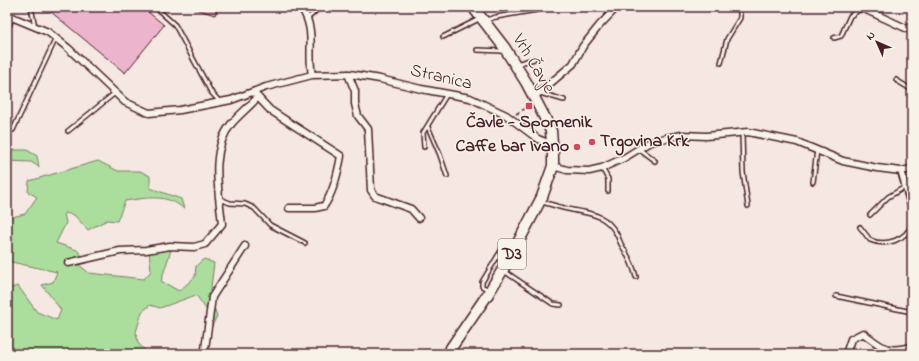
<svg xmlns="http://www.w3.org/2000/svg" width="919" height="361" font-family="'Indie Flower',sans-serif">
	<rect width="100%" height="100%" fill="#f5e7e2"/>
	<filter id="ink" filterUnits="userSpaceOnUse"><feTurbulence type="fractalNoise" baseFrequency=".025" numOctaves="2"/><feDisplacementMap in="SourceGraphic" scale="8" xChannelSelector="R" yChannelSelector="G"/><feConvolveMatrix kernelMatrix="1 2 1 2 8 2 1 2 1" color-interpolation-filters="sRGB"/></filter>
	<g filter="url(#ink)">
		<path fill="#abdd9d" stroke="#7a7e64" d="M16 150H27L37 156 39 167 31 162 7 161V152Z
			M98 161 118 171H140L150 176V188L181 199 184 209C167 193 146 198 125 201L117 221 107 220 88 230 74 215 64 213 66 223 56 243 77 250 84 258 73 260 89 273 144 279 151 271 149 250H171L161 281 179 291 195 277 196 266 204 259 214 263 210 296 217 316 208 334V312L196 295 160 308 150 305 142 312 136 332 138 343 148 354H7V289L18 286 37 312 57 320 61 310 42 285 53 282 57 272 7 261V218L25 214 37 197 28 192 29 181Z"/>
		<path fill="#ecb5cc" stroke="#4a1f2b" d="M45 7H142L164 25 125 73Z
			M196 7H218L215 15 195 9Z"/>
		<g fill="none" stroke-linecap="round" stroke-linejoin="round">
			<defs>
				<path id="lane" d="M31 7 35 27
					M155 7 175 25 211 92 220 102
					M307 19 320 7
					M486 20 496 17 555 7
					M7 30 13 17
					M443 37 479 19
					M834 38 841 36 850 16 862 8
					M477 50 503 51
					M721 63 727 39 740 18V7
					M516 64 534 59
					M896 80 912 90
					M540 93 564 100
					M428 127 440 155 447 176
					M13 130 56 38
					M68 131 115 93
					M742 133 743 172 748 206
					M424 147 423 133 447 94
					M639 149 655 161
					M602 168 608 179V191
					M813 182 817 150
					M220 199 230 203 245 204 254 208 270 225 305 243
					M541 202C550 204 559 207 568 209 587 214 604 212 616 233 618 236 619 240 621 244 628 255 633 265 636 277
					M870 215 888 197 905 187
					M860 227 870 240C886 247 906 240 912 224
					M504 271 553 304 561 305
					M488 290 482 286V282L502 249
					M836 296 912 312"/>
				<path id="street" d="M301 7C317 31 307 50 312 75
					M862 8 912 31
					M7 15 48 32 68 48 125 102 149 113 180 110 231 100 266 87 312 75 350 74 380 79 421 89 470 98 506 115 538 139 553 145
					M348 74 355 91V104L358 116 368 129 371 190 375 196 411 209 419 218
					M255 94 270 110 341 156C338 173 333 193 324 206L315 208H289
					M534 97 573 64 583 46 599 26 617 7
					M553 166 567 170 589 171 602 168 624 158 650 142 666 138 682 135 706 136 748 132 797 142 843 161 877 168 901 171 912 209
					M901 171 912 169
					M68 263 120 251 146 250 170 246 194 247 205 244 222 224C219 192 209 150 232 123 240 114 250 106 258 97
					M206 354 205 349 212 297 245 246
					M846 354 851 339 863 333C883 348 885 353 912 347"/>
				<path id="primary" d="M449 354 451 348 488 294 511 256 542 197 553 166V155L551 131 546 120 526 82 504 47 473 7"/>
			</defs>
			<use href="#lane" stroke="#4a1f2b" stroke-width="6"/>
			<use href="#street" stroke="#4a1f2b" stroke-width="9"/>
			<use href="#primary" stroke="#4a1f2b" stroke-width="13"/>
			<path stroke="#4a1f2b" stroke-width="1.5" stroke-dasharray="4 3" stroke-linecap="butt" d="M516 114 528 107"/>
			<use href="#lane" stroke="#f7f3e8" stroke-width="3"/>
			<use href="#street" stroke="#f7f3e8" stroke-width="6"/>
			<use href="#primary" stroke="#f7f3e8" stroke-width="10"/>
		</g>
	</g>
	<g fill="#d1495b" stroke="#f7f3e8" stroke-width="1.5">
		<rect x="525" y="102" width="8" height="8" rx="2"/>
		<circle cx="592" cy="142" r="4"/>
		<circle cx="577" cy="147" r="4"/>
	</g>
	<g text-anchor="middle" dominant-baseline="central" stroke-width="3" stroke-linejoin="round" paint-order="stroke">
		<rect fill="#f7f3e8" stroke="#7e5f64" stroke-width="1" x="498" y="239" width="28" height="30" rx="3"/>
		<g font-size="17" font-weight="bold" fill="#4a1f2b">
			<text x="512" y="254">D3</text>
		</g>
		<g font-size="18" fill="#4a1f2b" stroke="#f7f3e8">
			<text transform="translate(533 64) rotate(59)">Vrh Čavje</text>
			<text transform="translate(441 78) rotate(13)">Stranica</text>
		</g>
		<g font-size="18" font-weight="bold" fill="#4a1f2b" stroke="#f7f3e8">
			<text x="529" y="123">Čavle - Spomenik</text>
			<text x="600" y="142" text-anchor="start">Trgovina Krk</text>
			<text x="569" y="147" text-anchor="end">Caffe bar Ivano</text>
		</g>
	</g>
	<rect width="919" height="361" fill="none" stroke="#f7f3e8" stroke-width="24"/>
	<rect x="12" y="12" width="895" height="337" fill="none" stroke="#4a1f2b" stroke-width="1.5" filter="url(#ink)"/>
	<g transform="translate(877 42) rotate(315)" stroke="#f7f3e8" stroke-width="3" paint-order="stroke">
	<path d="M0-3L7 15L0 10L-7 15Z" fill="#4a1f2b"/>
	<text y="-6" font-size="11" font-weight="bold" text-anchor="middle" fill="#4a1f2b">N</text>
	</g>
</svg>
